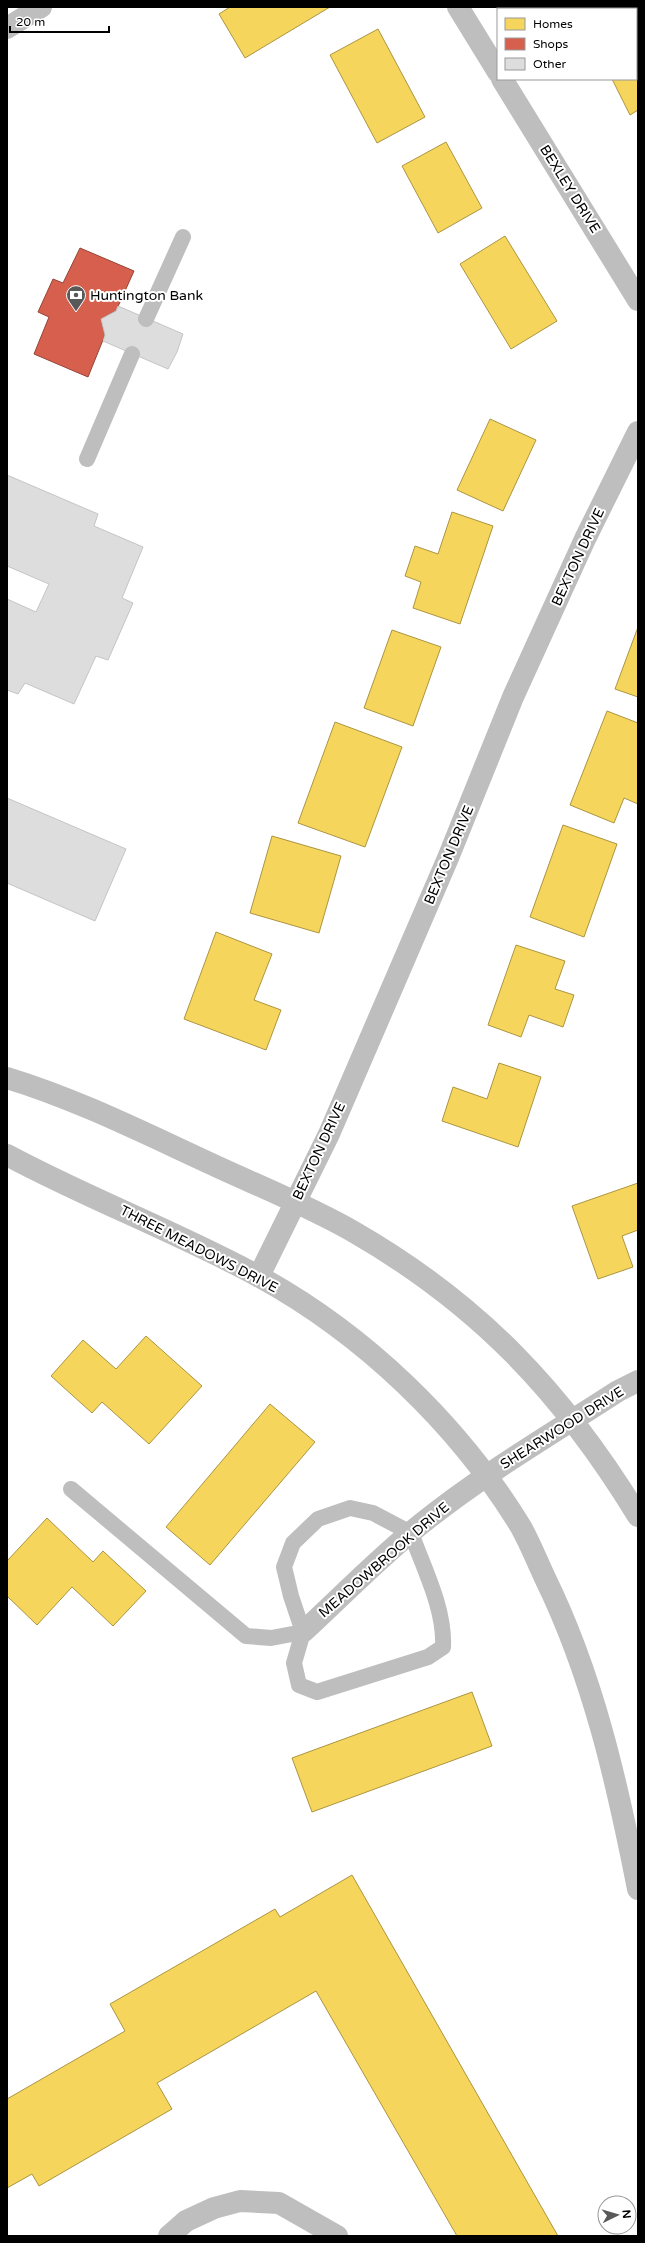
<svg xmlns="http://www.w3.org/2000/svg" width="645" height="2243" font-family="'Varela Round',sans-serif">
	<rect width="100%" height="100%" fill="#fff"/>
	<path fill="#f6d55c" stroke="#ac9540" d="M230 7H330L245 58 219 14Z
		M638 22V110L630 115 612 79H636V23Z
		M378 29 425 117 377 143 330 55Z
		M446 142 482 208 438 233 402 166Z
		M505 236 557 321 511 349 460 264Z
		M490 419 536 440 503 511 457 490Z
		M452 512 493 526 460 624 413 608 421 582 405 576 415 546 438 554Z
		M638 627V697L615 689Z
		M392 630 441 647 413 726 364 708Z
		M607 711 638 723V804L624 798 614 823 570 805Z
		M335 722 402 747 365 847 298 823Z
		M563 825 617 844 584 937 530 917Z
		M272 836 341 856 319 933 250 913Z
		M216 932 272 954 254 1000 281 1010 266 1050 184 1019Z
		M516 945 565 961 555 989 574 995 563 1027 529 1015 521 1037 488 1025Z
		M499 1063 541 1077 518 1147 442 1121 453 1087 487 1099Z
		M638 1183V1230L622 1236 633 1267 598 1279 572 1206Z
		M146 1336 202 1386 149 1444 102 1402 92 1413 51 1376 83 1340 116 1369Z
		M270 1404 315 1442 210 1565 166 1527Z
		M47 1518 93 1562 103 1551 146 1591 113 1626 72 1587 37 1625 7 1596V1561Z
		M472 1692 492 1746 312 1812 292 1758Z
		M352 1875 558 2236H457L316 1991 157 2083 172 2109 39 2186 32 2174 7 2188V2099L125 2031 110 2004 275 1909 280 1917Z"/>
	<path fill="#d6604d" stroke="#964336" d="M80 248 134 271 116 311 101 319 105 335 88 377 34 354 49 317 38 312 53 279 63 283Z"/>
	<path fill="#ddd" stroke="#c5c5c5" d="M118 306 183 334 177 352 168 369 103 341 105 335 101 319 116 311Z
		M7 475 98 514 94 526 143 547 122 598 133 603 108 660 96 656 74 704 25 683 18 694 7 690V599L36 612 49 584 7 566Z
		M7 798 126 849 95 921 7 883Z"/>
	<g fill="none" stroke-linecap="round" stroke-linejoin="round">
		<path stroke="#bebebe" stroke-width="16" d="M146 319 183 237
			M87 459 132 354
			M71 1489 246 1636 271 1638 303 1632
			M350 1508 373 1513 411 1533C424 1569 445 1609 443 1647L428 1657 317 1692 299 1685 294 1663 303 1632 291 1596 284 1567 293 1543 318 1519Z"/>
		<path stroke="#bebebe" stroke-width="22" d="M458 7 498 72
			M502 79 638 300
			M7 1078C76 1099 142 1132 207 1162 256 1185 307 1205 354 1232 479 1304 563 1393 638 1516
			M7 1155C89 1199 177 1232 258 1276 364 1334 458 1424 521 1527 530 1543 537 1561 545 1578 593 1676 617 1782 638 1889
			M259 1276 329 1134 448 858 513 697 585 539 638 432
			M303 1632C342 1596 380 1557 421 1524 483 1474 552 1434 618 1391L638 1381
			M169 2236 186 2221 214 2208 240 2201 279 2203 337 2236"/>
		<path stroke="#bebebe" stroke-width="22" d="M7 28 41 7"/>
	</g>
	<defs>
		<symbol id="bank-pin" viewBox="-11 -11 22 30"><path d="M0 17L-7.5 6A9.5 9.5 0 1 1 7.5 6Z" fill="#595959" stroke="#fff"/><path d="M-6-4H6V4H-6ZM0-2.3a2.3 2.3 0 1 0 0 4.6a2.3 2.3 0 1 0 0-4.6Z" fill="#fff"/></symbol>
	</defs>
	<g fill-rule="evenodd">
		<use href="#bank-pin" x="65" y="284" width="22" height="30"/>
	</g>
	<g text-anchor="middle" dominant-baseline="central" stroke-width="4" stroke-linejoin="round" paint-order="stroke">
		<g font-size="14" fill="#000" stroke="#fff">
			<text transform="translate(570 189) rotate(58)">BEXLEY DRIVE</text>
			<text transform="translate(578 557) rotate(-65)">BEXTON DRIVE</text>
			<text transform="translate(449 855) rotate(-67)">BEXTON DRIVE</text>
			<text transform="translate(319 1151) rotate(-65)">BEXTON DRIVE</text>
			<text transform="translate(199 1249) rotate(27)">THREE MEADOWS DRIVE</text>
			<text transform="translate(562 1428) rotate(-32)">SHEARWOOD DRIVE</text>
			<text transform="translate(384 1560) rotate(-41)">MEADOWBROOK DRIVE</text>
		</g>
		<g font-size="14" fill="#000" stroke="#fff" text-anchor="start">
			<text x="90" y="295">Huntington Bank</text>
		</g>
	</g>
	<rect width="645" height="2243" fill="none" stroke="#000000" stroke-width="16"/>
	<rect x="497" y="8" width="140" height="72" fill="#ffffff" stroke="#999999"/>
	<rect x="505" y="18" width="20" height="12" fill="#f6d55c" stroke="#999999"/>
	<text x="533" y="28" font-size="12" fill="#000000">Homes</text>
	<rect x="505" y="38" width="20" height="12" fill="#d6604d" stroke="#999999"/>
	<text x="533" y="48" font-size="12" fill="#000000">Shops</text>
	<rect x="505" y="58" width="20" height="12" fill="#dddddd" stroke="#999999"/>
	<text x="533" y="68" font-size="12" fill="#000000">Other</text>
	<g transform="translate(617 2215) rotate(85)"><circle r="19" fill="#ffffff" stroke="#999999"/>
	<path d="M0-3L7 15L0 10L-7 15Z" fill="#595959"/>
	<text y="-6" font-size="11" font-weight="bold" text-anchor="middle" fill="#000000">N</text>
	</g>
	<path d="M10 26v6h99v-6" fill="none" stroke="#000000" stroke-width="2"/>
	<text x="16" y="26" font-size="12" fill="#000000" stroke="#ffffff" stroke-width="3" paint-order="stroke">20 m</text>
</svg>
